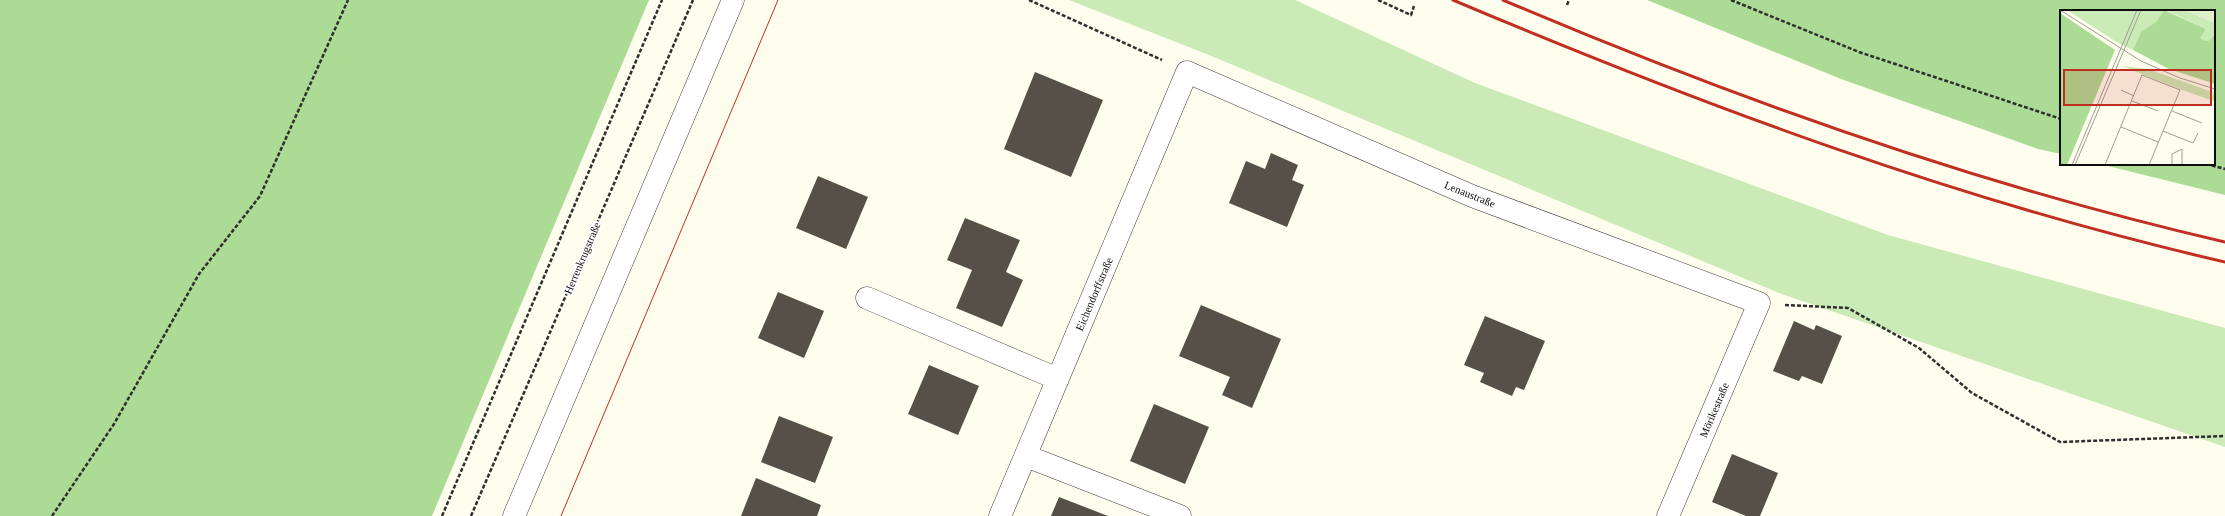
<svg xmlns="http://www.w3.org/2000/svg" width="2225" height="516" font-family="'Times New Roman',serif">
	<rect width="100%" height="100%" fill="#fffeee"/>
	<path fill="#caeab6" d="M1069 0H1295L1475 83 1888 235 2225 328V447L1779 293 1209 55Z"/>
	<path fill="#abdb95" d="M0 0H649L432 516H0Z
		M1647 0H2225V195L2100 164H2214V11H2061V154L2038 149 1841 79Z"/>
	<path fill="#565049" d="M1035 72 1103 100 1071 177 1004 149Z
		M1271 153 1298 165 1292 180 1304 185 1287 227 1229 203 1246 161 1265 169Z
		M818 176 868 197 846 249 796 228Z
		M965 218 1020 240 1006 272 1023 280 1002 327 956 308 972 270 947 260Z
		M778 292 824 311 804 358 758 338Z
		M1201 305 1281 339 1252 408 1222 395 1230 377 1179 356Z
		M1485 316 1545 341 1524 390 1516 387 1512 396 1480 382 1484 373 1464 365Z
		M1794 321 1814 330 1816 325 1842 336 1822 384 1802 376 1799 381 1773 371Z
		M929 365 979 386 958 435 908 414Z
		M1154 404 1209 427 1185 484 1130 461Z
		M779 416 833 437 815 483 761 462Z
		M1732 454 1778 473 1760 516H1746L1712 502Z
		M756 478 821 505 817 516H741Z
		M1059 497 1108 516H1051Z"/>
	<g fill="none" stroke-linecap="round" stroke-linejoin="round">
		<defs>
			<path id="minor" d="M867 298 1058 379
				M1026 456 1180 516
				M514 516 733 0
				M1000 516 1187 72 1472 196 1759 303 1668 516"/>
		</defs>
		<use href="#minor" stroke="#404040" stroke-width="23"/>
		<path stroke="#2f2f2f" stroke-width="2.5" stroke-dasharray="4 2" stroke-linecap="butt" d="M1029 0 1162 60
			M1378 0 1411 15 1414 6
			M1731 0 1859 52 2061 119
			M1567 5 1569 0
			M2206 164 2225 169
			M1785 305 1848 308 1919 348 1972 393 2060 442 2225 436
			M52 516 114 424 199 274 260 196 348 0
			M442 516 662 0
			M471 516 693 0"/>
		<use href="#minor" stroke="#fff" stroke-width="22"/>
		<path stroke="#c12f22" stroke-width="1" d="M561 516 778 0"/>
		<path stroke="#c12f22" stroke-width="3" d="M1453 0C1704 106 1959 201 2225 262
			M1503 0C1736 99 1977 185 2225 242"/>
	</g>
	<g text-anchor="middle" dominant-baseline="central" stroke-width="4" stroke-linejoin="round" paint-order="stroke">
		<g font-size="11" fill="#0d0d0d" stroke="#fff">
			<text transform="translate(1470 194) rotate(22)">Lenaustraße</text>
			<text transform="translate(582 258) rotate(-67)">Herrenkrugstraße</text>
			<text transform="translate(1094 294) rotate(-67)">Eichendorffstraße</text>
			<text transform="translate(1714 410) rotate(-67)">Mörikestraße</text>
		</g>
	</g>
	<g transform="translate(2060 10)">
		<rect width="155" height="155" fill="#fffeee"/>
		<path d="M7 0H104L96 12 81 22 73 40 58 33ZM106 0H125L155 13V25L148 31 143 30 139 28 146 19ZM62 56 88 59 155 83V89L154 91 122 80Z" fill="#caeab6"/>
		<path d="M104 0 146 19 140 28 143 30 148 31 155 25V74L109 59 73 40 81 22 96 12ZM0 3 55 40 7 155H0Z" fill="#abdb95"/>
		<path d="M125 0H155V13Z" fill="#def1c8"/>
		<path fill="none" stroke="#9e9e94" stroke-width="1" d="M0 0 81 51 120 68 155 79M61 80 74 86M72 91 98 101M112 101 142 113M61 117 98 132M103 121 133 133 138 123M12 155 77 0M15 155 81 0M45 155 82 65 120 80 89 155M112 155V144L122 139V155"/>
		<path fill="#c12f22" fill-opacity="0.15" stroke="#c12f22" stroke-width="2" d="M4 60H151V95H4Z"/>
		<rect width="155" height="155" fill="none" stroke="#0d0d0d" stroke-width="2"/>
	</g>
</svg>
